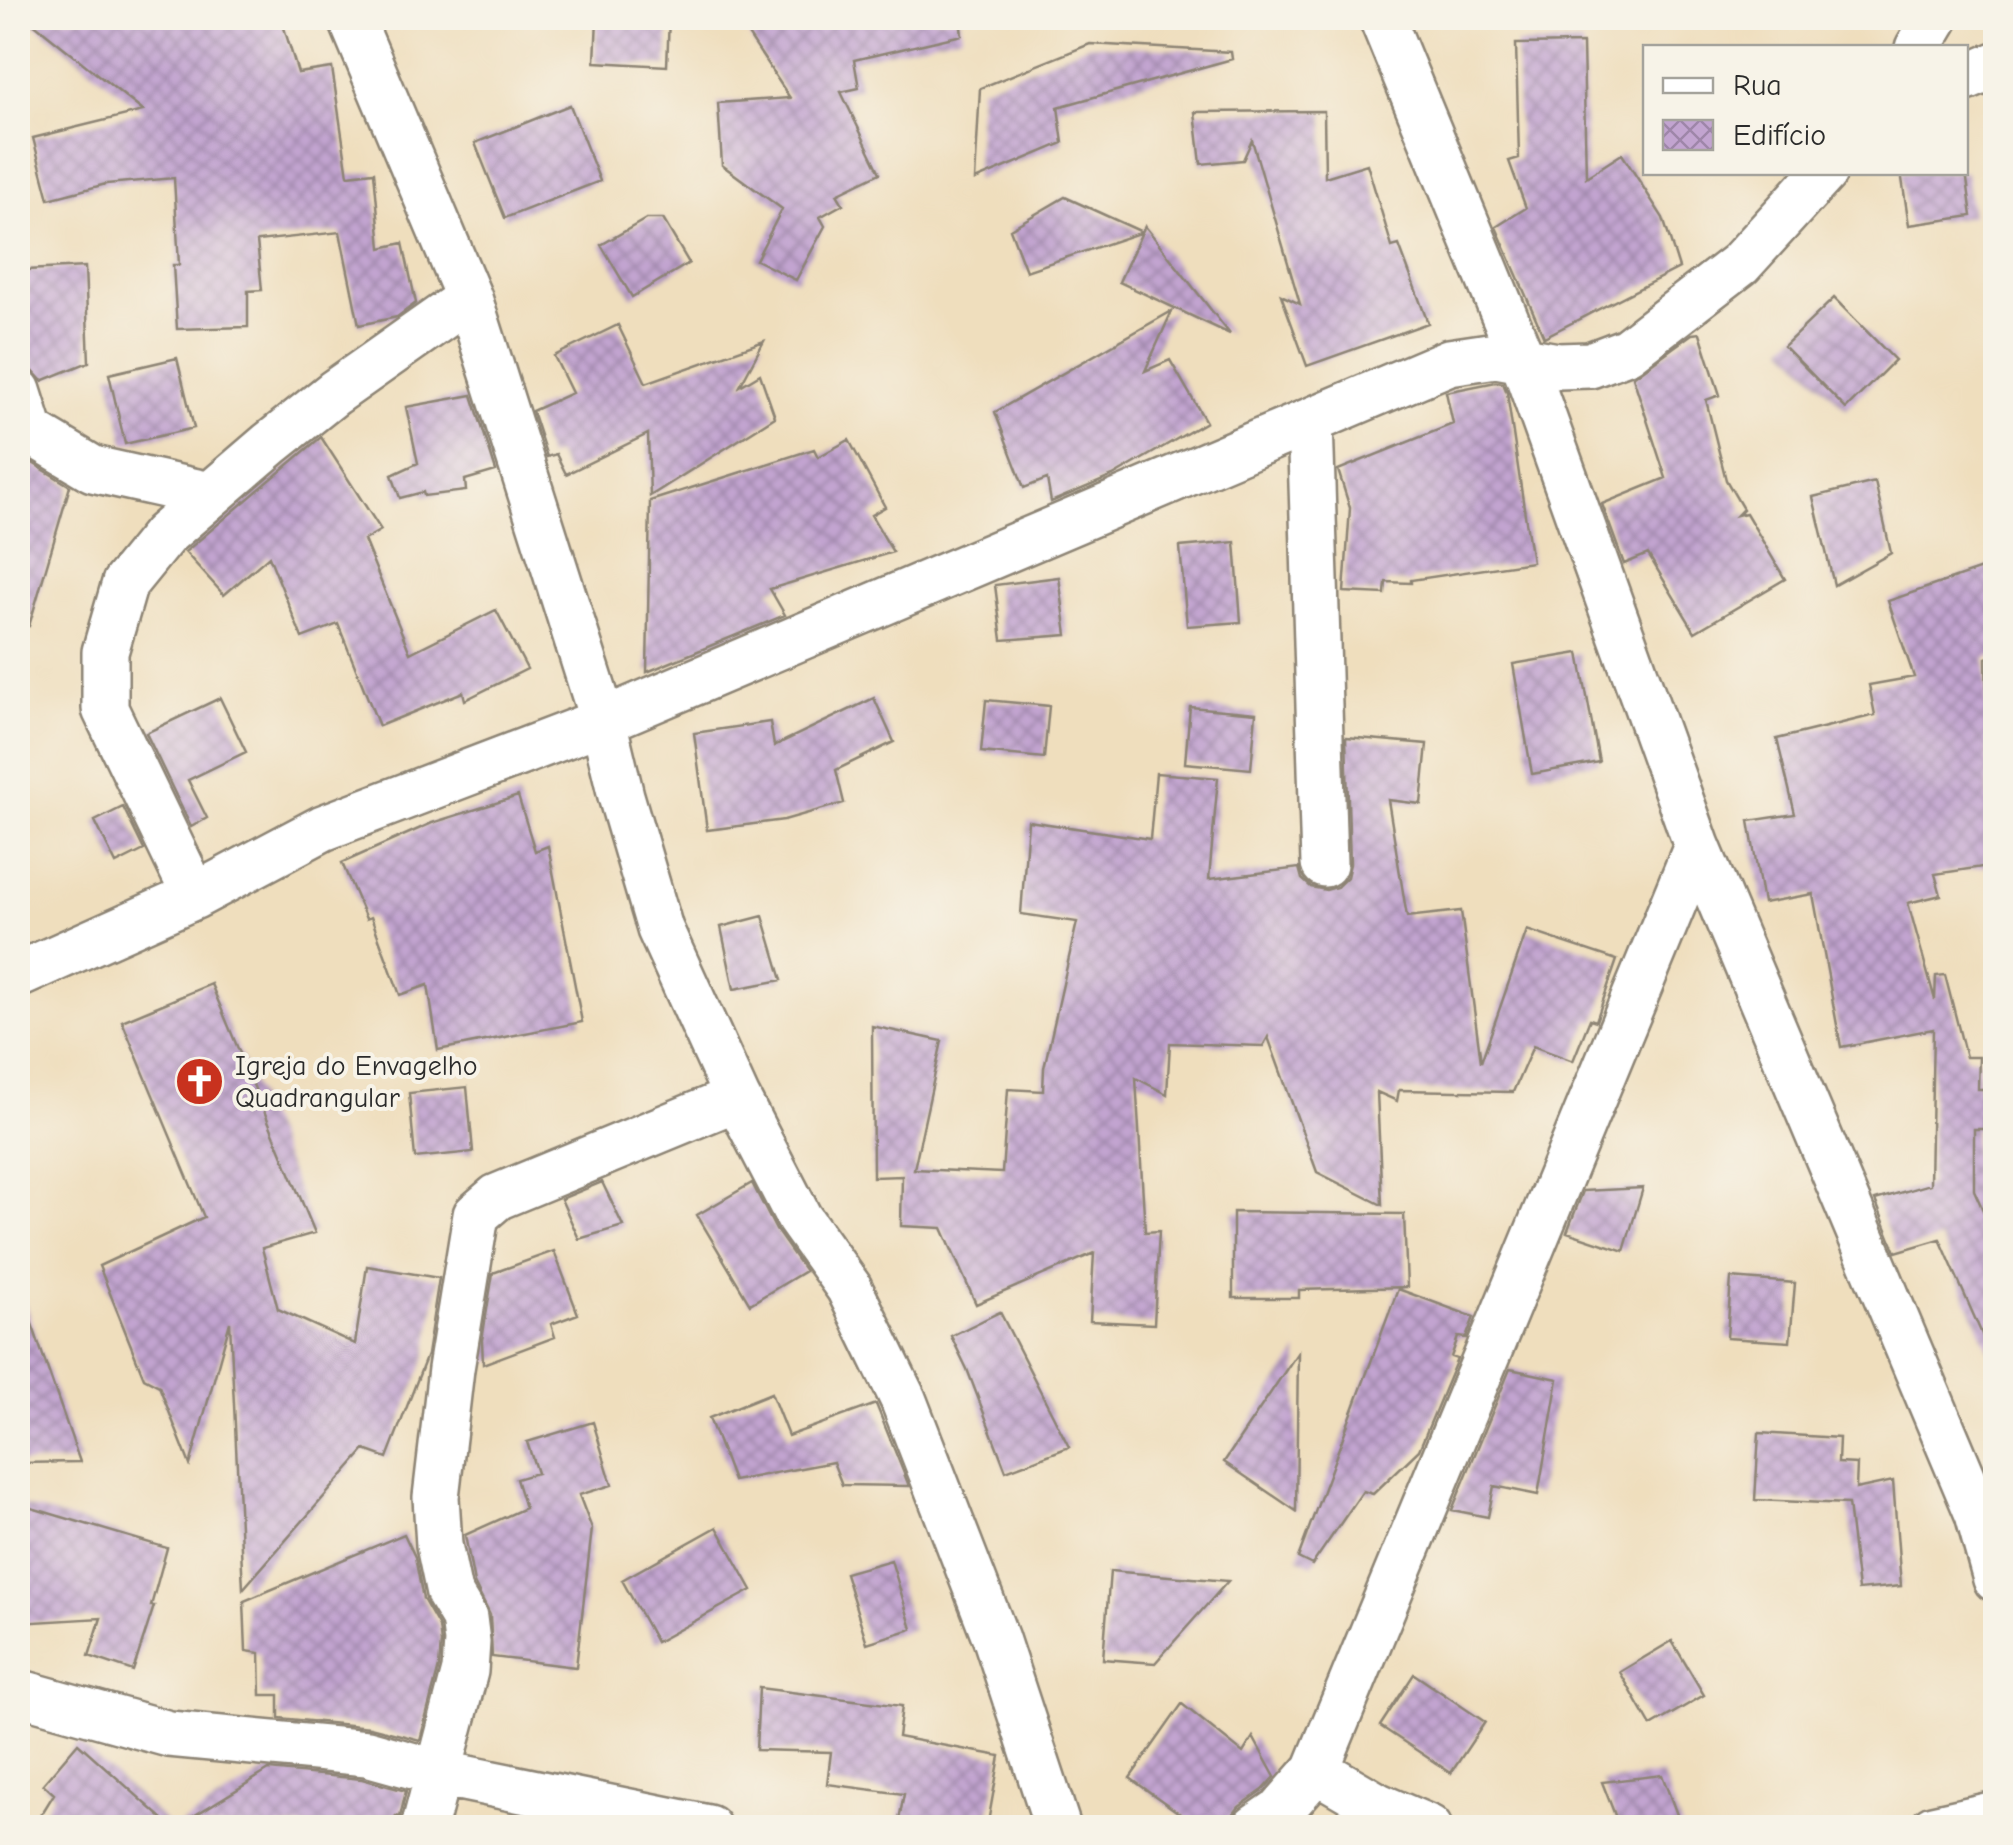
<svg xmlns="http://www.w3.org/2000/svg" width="2013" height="1845" font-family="'Comic Neue',sans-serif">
	<defs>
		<pattern id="building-cross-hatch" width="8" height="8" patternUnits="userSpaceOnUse" patternTransform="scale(2.5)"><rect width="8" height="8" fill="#c2a4d0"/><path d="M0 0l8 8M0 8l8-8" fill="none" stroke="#9e86a9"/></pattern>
	</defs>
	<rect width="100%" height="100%" fill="#f7f3e8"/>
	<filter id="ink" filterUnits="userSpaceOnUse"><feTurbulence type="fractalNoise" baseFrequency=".01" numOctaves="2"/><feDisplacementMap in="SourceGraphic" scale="20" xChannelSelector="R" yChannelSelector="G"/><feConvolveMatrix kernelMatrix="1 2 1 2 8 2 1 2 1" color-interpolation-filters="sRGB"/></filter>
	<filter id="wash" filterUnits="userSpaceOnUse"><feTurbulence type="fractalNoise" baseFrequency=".0048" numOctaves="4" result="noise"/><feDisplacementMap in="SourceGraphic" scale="40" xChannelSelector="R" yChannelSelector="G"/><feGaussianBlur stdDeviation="2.25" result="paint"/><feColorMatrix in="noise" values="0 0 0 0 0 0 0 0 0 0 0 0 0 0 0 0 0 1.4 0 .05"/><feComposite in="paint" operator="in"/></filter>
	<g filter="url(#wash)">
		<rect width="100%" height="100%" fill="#efdebd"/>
		<g id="blocks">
			<path fill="url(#building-cross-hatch)" d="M27 18H281L298 73 332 68 348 175 374 172 381 248 403 243 416 303 397 317 359 325 340 232 257 241 262 290 248 291V327L177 329 173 265H179L174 178 106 184 49 199 33 138 143 111Z
				M597 18H669L667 66 595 62Z
				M737 18H960L962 35 854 60 859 88 841 92 880 173 837 194 843 204 820 217 825 226 796 280 756 260 782 209 722 165 718 103 790 98Z
				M1583 43 1586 177 1622 154 1663 218 1679 268 1544 337 1496 227 1526 208 1509 161 1519 158 1516 44Z
				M1090 44 1231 52 1232 59 1058 107 1063 143 975 180 980 88Z
				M570 105 600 181 505 218 475 143Z
				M1324 111 1325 177 1367 164 1392 247 1399 245 1428 323 1307 366 1281 295 1300 304 1252 140 1243 160 1201 164 1195 112Z
				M1901 172H1966L1972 216 1909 225Z
				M1065 197 1142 232 1145 226 1230 334 1119 282 1142 232 1026 271 1010 229Z
				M646 219H663L689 263 632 297 601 245Z
				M85 267 89 362 42 381 31 369 26 270Z
				M1834 298 1895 360 1846 409 1784 346Z
				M1172 311 1145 371 1170 360 1206 422 1113 476 1051 502 1047 479 1024 488 995 412Z
				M618 325 646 383 764 341 740 386 760 374 775 417 650 496 648 434 566 474 556 454 547 457 532 411 572 393 554 356Z
				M1700 333 1720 395 1706 400 1726 480 1743 509 1737 515 1746 513 1785 579 1695 632 1648 554 1624 564 1602 504 1666 478 1633 377 1692 334Z
				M177 358 194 428 125 444 109 374Z
				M1496 382 1503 383 1507 393 1532 562 1411 580V583L1386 582 1385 594 1344 592 1350 508 1338 470 1453 424 1446 392Z
				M472 395 496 471 465 480 466 491 424 496 423 492 400 498 392 475 418 463 406 407Z
				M321 437 381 530 364 540 410 653 496 610 527 669 465 700 463 692 379 726 338 624 302 638 269 556 224 595 185 552Z
				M849 440 885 507 871 515 893 552 770 589 785 615 647 672 650 501 814 449 818 457Z
				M18 454 70 486 29 626 18 624Z
				M1875 482 1891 553 1834 585 1813 497Z
				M1235 542 1241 622 1187 626 1180 547Z
				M1996 564V655L1986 658 1989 795 1996 834V865L1935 874 1941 895 1908 903 1935 1000 1936 976 1945 975 1966 1057H1979L1978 1089H1984V1129H1974V1190L1996 1239V1366L1940 1239 1896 1252 1875 1200 1930 1184 1933 1029 1841 1047 1813 894 1763 903 1749 821 1795 814 1777 739 1875 715 1869 685 1914 677 1888 601Z
				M1059 577 1067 635 1002 640 995 585Z
				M1579 653 1599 762 1532 774 1513 664Z
				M220 698 246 752 188 780 207 818 191 827 146 733Z
				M874 698 894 742 836 770 844 803 784 820 707 830 694 733 770 722 774 746Z
				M986 700 1049 706 1044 758 981 752Z
				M1190 707 1256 713 1251 769 1185 763Z
				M1346 737 1427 744 1421 804 1388 800 1407 917 1461 911 1481 1062 1527 930 1617 960 1596 1021 1590 1019 1573 1061 1533 1046 1513 1092 1399 1090 1397 1101 1377 1092 1382 1205 1317 1172 1268 1037 1263 1046 1170 1043 1167 1094 1136 1078 1145 1232 1159 1231 1154 1324 1090 1321 1094 1253 976 1304 942 1228 901 1226 902 1176 873 1177 872 1026 942 1041 914 1169 1002 1173 1008 1089 1043 1091 1044 1068 1077 922 1021 914 1028 821 1150 839 1156 773 1218 778 1209 879 1299 868 1302 879 1311 887 1326 890 1337 887 1347 877 1350 864Z
				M518 796 535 851 548 846 582 1022 438 1050 428 985 400 995 371 917 366 919 342 863 432 823Z
				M123 807 144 850 116 864 95 821Z
				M763 916 782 980 734 989 721 927Z
				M211 984 315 1233 262 1248 278 1309 355 1344 367 1266 439 1278 427 1355 387 1458 365 1450 243 1589 230 1322 190 1465 159 1386 144 1378 99 1266 204 1217 122 1021Z
				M467 1087 473 1152 415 1158 409 1093Z
				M602 1182 623 1226 579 1239 561 1199Z
				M752 1183 776 1230 805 1271 750 1304 697 1215Z
				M1643 1188 1624 1251 1567 1232 1583 1191Z
				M1233 1212 1404 1214 1407 1287 1299 1290V1298H1233Z
				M554 1251 578 1314 551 1324 555 1337 483 1364 482 1340 493 1273Z
				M1731 1278 1795 1283 1790 1342 1727 1338Z
				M1398 1289 1474 1317 1466 1338 1458 1337 1451 1357 1457 1359 1419 1450 1373 1494 1363 1491 1312 1565 1298 1558Z
				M24 1301 80 1462 18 1463V1302Z
				M1000 1312 1069 1447 1006 1471 967 1369 951 1336Z
				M1298 1352 1296 1511 1224 1462Z
				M1510 1369 1558 1379 1538 1495 1494 1486 1488 1517 1452 1510Z
				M771 1393 788 1436 876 1404 909 1486 842 1485 833 1462 733 1481 709 1418Z
				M593 1422 612 1485 579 1495 592 1529 576 1667 492 1657 490 1615 474 1583 465 1535 525 1508 516 1479 537 1473 527 1442Z
				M1759 1433 1839 1438 1838 1463 1857 1464 1856 1489 1893 1481 1901 1586 1858 1590 1848 1504 1755 1500Z
				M18 1504 167 1548 151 1606H154L133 1671 89 1656 101 1618 18 1623Z
				M717 1527 752 1590 656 1642 622 1580Z
				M404 1534 415 1557 423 1599 439 1627 441 1643 439 1667 420 1740 370 1727 279 1718V1695H261L260 1653 246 1651 244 1601Z
				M891 1560 912 1629 867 1643 845 1573Z
				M1110 1571 1228 1581 1155 1663 1103 1659Z
				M1672 1641 1704 1695 1651 1726 1620 1672Z
				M1414 1674 1485 1722 1451 1773 1380 1726Z
				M759 1688 902 1706 898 1737 1000 1756 987 1828H940L899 1820 904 1794 827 1784 831 1752 756 1750Z
				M1182 1704 1243 1753 1253 1737 1275 1777 1263 1790 1239 1807 1232 1816 1229 1828H1200L1130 1778Z
				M78 1743 173 1828H33L54 1794 43 1784Z
				M269 1770 362 1779 406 1791 400 1817 396 1816 393 1828H174Z
				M1662 1775 1682 1828H1620L1602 1782Z"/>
		</g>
	</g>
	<g filter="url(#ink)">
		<use href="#blocks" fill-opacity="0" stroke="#8d8474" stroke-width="2.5"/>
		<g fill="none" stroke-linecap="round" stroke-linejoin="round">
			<defs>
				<path id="minor" d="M351 18 469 298 603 721 621 796 660 929 737 1098 799 1218 849 1288 903 1399 996 1639 1058 1828
					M1382 18 1523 361 1697 846 1978 1514 1996 1579
					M1918 48 1936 18
					M1966 78 1996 65
					M18 391 31 432 93 469 210 495
					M1310 421 1324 864
					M195 896 105 709V652L125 583 164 535 270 444 334 393 469 298
					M18 975 195 896 323 828 603 721 1449 362 1496 355 1558 366 1590 365 1627 351 1740 264 1824 172
					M18 1692 169 1734 367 1753 439 1773 708 1828
					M1316 1770 1378 1806 1429 1828
					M424 1828 465 1671 467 1642 464 1618 449 1593 439 1545 436 1497 451 1369 476 1215 497 1197 737 1098
					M1255 1828 1281 1810 1316 1770 1697 846
					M1933 1828 1996 1814"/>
			</defs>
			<use href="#minor" stroke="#8d8474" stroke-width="50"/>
			<use href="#minor" stroke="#fff" stroke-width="45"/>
		</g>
	</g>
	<defs>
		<symbol id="church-disc" viewBox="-11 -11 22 22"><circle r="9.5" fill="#c8321e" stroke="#f7f3e8"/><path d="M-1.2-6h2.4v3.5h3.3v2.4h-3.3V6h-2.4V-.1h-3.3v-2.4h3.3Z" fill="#fff"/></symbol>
	</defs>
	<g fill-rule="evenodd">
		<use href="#church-disc" x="172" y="1054" width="55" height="55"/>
	</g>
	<g text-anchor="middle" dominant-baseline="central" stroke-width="8" stroke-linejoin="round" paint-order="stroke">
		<g font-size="28" fill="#2b2b2b" stroke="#f7f3e8" text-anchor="start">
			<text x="235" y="1066">Igreja do Envagelho<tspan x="235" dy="32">Quadrangular</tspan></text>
		</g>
	</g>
	<rect width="2013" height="1845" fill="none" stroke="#f7f3e8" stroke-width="60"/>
	<rect x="1643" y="45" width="325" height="130" fill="#f7f3e8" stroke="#a5a39c" stroke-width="2.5"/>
	<rect x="1663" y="78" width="50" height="15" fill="#ffffff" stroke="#a5a39c" stroke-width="2.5"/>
	<text x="1733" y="95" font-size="30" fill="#2b2b2b">Rua</text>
	<rect x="1663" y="120" width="50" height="30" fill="url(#building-cross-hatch)" stroke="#a5a39c" stroke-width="2.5"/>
	<text x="1733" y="145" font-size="30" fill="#2b2b2b">Edifício</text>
</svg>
